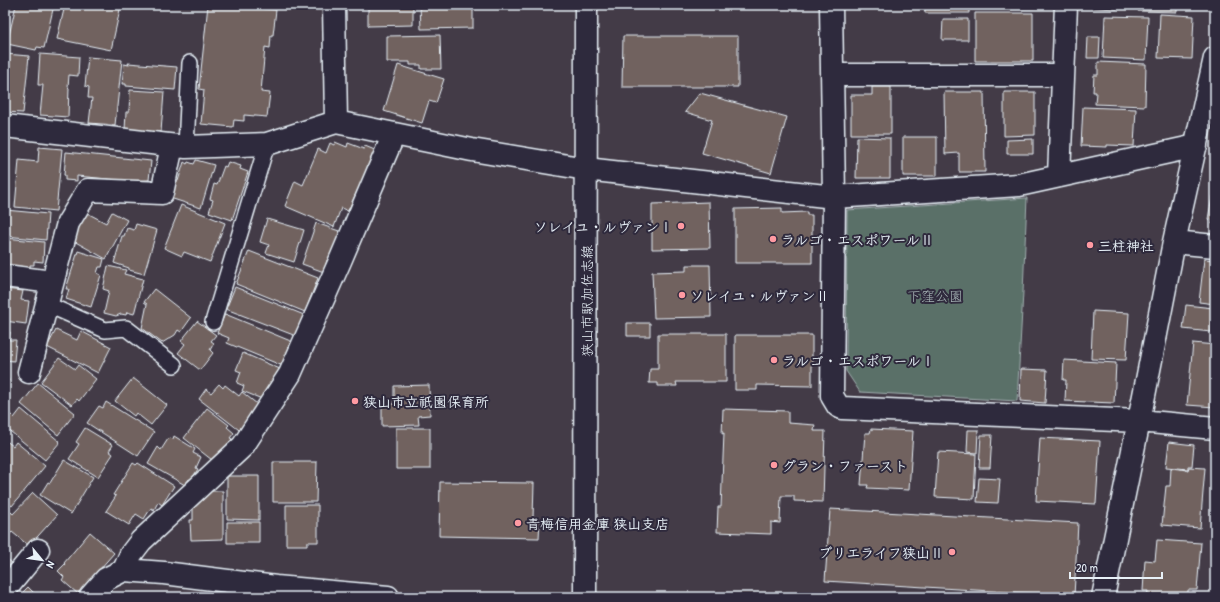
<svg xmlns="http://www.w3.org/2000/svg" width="1220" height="602" font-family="'Patrick Hand','Klee One',sans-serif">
	<rect width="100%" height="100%" fill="#433b47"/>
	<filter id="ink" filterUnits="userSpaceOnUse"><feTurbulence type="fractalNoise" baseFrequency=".025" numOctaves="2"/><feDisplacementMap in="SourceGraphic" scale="8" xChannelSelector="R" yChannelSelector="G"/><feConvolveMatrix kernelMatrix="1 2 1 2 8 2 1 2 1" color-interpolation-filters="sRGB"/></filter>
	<g filter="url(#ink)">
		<path fill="#5a6f68" stroke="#a1b0b0" d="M1027 198 1023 292 1017 401 860 392 846 371 847 210Z"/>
		<path fill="#71625f" stroke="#e8f1f8" d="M16 5H54L44 48 37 47 36 50 7 44Z
			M65 5H121L111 50 57 39Z
			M208 5H229L276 10 273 35H271L270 48 265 47 261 92 270 93 267 117 244 115V121L234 120 233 127 201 124 204 90 199 89Z
			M368 5H413V25L368 26Z
			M420 5H473V28L421 29Z
			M925 5H969V13H925Z
			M994 5H1039V8L994 9Z
			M1081 5H1117V9L1080 7Z
			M1139 5H1177V12L1138 11Z
			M975 13H1033V61H975Z
			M1160 14 1194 16 1192 59 1158 58Z
			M1105 16 1148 17 1146 60 1103 58Z
			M943 19H968V40H942Z
			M440 35 441 69H421V65H410V62H387V36Z
			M623 36H738V87H622Z
			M1088 37H1100L1099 58H1087Z
			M5 54 29 56 23 113 5 112Z
			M40 54 79 57 78 76 69 75 68 87 69 88 68 117 40 115 43 85H38Z
			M88 57 122 60 115 125 89 123 92 98H88L89 87 85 86Z
			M1098 62 1146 64 1145 106 1095 104 1096 92H1093L1094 75H1098Z
			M128 63 177 67 175 90 126 86V84H122L124 64 129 65Z
			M398 65 444 79 436 103 429 101 422 123 384 111Z
			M872 87H891V134H851V95H872Z
			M130 90 164 92 161 132 125 130 126 112H129Z
			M944 92H984L985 172H959V153L945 154Z
			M1004 92H1035V135L1004 136Z
			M700 93 787 117 771 173 702 153 712 120 685 112Z
			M1083 107 1136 109 1134 146 1107 145V147L1081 146Z
			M857 137 890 138V178H856Z
			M903 137H937V176H903Z
			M1033 139V154H1007V140Z
			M335 142 347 147 348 143 364 149 365 146 377 151 361 190 358 189 348 211 341 208 334 227 285 206 295 181 303 185 318 149 326 153 330 143 334 145Z
			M39 147 62 149 56 211 15 207 19 160 38 162Z
			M66 152 151 161 149 180 129 181 77 176V181L65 180V175H64Z
			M196 160 214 165 201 208 170 198 176 181H178L184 162 187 164 188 162 194 164Z
			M228 162 241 166 240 169 248 172 232 220 209 212 213 200 210 199 214 184 217 185 224 166 226 167Z
			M1212 197H1215V224H1212L1213 220 1208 219Z
			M709 202 710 248 652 249V204Z
			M181 205 225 223 210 262 184 252 182 256 164 248Z
			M782 208V213L807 212V215H812V263H735V209Z
			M5 210 48 214 46 240 6 236Z
			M112 212 127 220 106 259 72 240 87 213 106 223Z
			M267 219 304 230 294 262 266 253 269 245 260 242Z
			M316 223 342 232 330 261 327 260 324 272 302 264Z
			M136 224 157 230 144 274 129 270V268L114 263 122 236H124L127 228 134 230Z
			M6 238 44 242 43 262 34 261V265H30V269L5 267Z
			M78 251 104 259 102 267H99L97 273 101 275 91 307 66 299 69 289H66Z
			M249 251 318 278 305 312 236 284Z
			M1204 259 1215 260V304L1199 302Z
			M686 265H710L711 317 654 318 652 272 686 271Z
			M108 266 126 270 124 274 143 279 134 314 127 312 126 315 121 314 116 316 104 313 109 291 103 289Z
			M235 287 304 315 296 336 226 309Z
			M5 289 23 291 21 300 29 301 26 324 5 321Z
			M154 289 191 318 181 332 178 330 175 335 162 343 142 328 147 304 144 302Z
			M1186 305 1213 308 1211 332 1183 329Z
			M1093 311 1129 313 1126 360 1091 359Z
			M225 314 293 342 283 366 227 343 229 338 217 333Z
			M197 321 216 335 211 341 214 343 210 350 213 353 200 370 178 353 185 344 181 341Z
			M627 323H650V336H627Z
			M5 324H6L5 332H10L9 340H16L14 361 5 360Z
			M56 330 77 340 81 331 111 347 98 373 47 347Z
			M658 334H726V382H676L677 386H658V383H649L650 369H658Z
			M735 335H812V386L757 385V390H735Z
			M1193 343 1215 345V407L1187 405Z
			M243 353 280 369 267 401 242 391 244 386 237 383 241 372 236 370Z
			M59 358 75 369 78 365 96 379 79 401 77 399 72 405 41 382Z
			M1064 360 1116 363 1114 403 1065 401 1066 380H1063Z
			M1021 369 1047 370 1045 403 1020 401Z
			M5 377 9 380 5 386Z
			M133 378 167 405 151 425 136 413 134 416 115 401Z
			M38 383 75 413 58 435 21 404Z
			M219 384 223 388 225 385 239 396 242 392 262 408 243 433 199 399 206 389 211 393Z
			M429 385 430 415 418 416 419 425 382 426V404H394V386Z
			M106 402 154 432 138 456 87 423 99 406 103 408Z
			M207 408 229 425 227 427 234 433 230 438 232 439 220 455 218 453 212 460 184 438Z
			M21 409 60 442 45 460 5 427V420L10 414 14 418Z
			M723 409 788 411V423L815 425 814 431H825L823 502 794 501V496H781L780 523 771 522V534L717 532 718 507H721L724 433 722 434Z
			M85 428 113 445 109 451 113 454 98 477 69 459 79 444 76 442Z
			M396 428H430V469H396Z
			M871 429 913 431 909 490 867 488 868 485H861L865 433H870Z
			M968 430H978L977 453 967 452Z
			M981 435H992L990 468H979Z
			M174 436 195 449 193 453 201 457 196 468 198 469 191 480 189 479 185 485 148 464 158 447 161 450 168 439H169L170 438 173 439Z
			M1040 438 1100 441 1096 504 1036 501Z
			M5 440 13 446 16 442 45 466 12 506 5 501Z
			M1169 442 1194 445 1192 466H1188V469L1166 467Z
			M938 452 976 454 974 499 935 497Z
			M64 460 93 477 71 514 40 495 48 482 50 483Z
			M273 462H317L316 502H273Z
			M133 463 136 465 138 463 174 486 162 505 158 502 154 510 151 508 144 519 136 514 129 525 106 511 116 496 113 495Z
			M1189 467 1205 468 1200 528 1162 525 1166 486H1170L1171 468 1188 470Z
			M227 476H259V520L227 519Z
			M979 478 1000 479 998 503 977 502Z
			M440 482 534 483 533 518 540 519 539 538 439 536Z
			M211 491H223V539L191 540 190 520H193V509Z
			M33 493 57 515 29 546 12 532 8 536 5 534V519L11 512 13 514Z
			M286 505H318V542H307V545H286Z
			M830 509 1078 523 1074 596 825 581Z
			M227 522H259V543H227Z
			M90 532 114 553 78 594 62 580 64 577 58 571 65 564 64 563Z
			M1157 540 1201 543 1197 590H1188V597H1147L1148 591H1143L1145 560 1155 561Z
			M5 557 13 564 5 573Z
			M28 587 38 597H18Z"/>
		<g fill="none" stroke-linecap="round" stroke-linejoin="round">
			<defs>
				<path id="lane" d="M186 147 190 63
					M46 304 105 330 126 328 174 365
					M213 322 267 144"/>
				<path id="street" d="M334 5 336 122
					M831 5 834 197 832 396 838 406 842 408 1139 421 1215 428
					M832 75H1063
					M5 126 186 147 267 144 336 122 472 150 586 169 834 197 1019 185 1196 146
					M1059 176 1066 5
					M1174 242 1215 246
					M5 276 52 282
					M29 372 68 223 88 190 162 193 172 146
					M5 590 38 550
					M90 597 106 579 124 570 131 554 141 541 243 446 290 374 340 261 394 134
					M1103 597 1139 421 1174 242 1215 58"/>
				<path id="secondary" d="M124 570 164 573 276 587 388 597
					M585 597 586 5"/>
			</defs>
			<use href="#lane" stroke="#e8f1f8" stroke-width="18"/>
			<use href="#street" stroke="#e8f1f8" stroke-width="25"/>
			<use href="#secondary" stroke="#e8f1f8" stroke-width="25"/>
			<use href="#lane" stroke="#2f2a3d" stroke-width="15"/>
			<use href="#street" stroke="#2f2a3d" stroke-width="22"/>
			<use href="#secondary" stroke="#2f2a3d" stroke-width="22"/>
		</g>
	</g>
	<g fill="#ff9aa2" stroke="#2f2a3d" stroke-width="1.5">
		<circle cx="681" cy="226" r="4"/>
		<circle cx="773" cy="239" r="4"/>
		<circle cx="1090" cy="245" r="4"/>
		<circle cx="682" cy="295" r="4"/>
		<circle cx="774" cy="360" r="4"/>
		<circle cx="355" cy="401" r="4"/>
		<circle cx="774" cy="465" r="4"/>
		<circle cx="518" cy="523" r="4"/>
		<circle cx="952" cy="552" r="4"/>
	</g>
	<g text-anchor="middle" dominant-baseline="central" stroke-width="4" stroke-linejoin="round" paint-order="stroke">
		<g font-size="14" font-weight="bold" fill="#e8f1f8" stroke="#2f2a3d" text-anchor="start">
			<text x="673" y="226" text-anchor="end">ソレイユ・ルヴァンⅠ</text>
			<text x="781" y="239">ラルゴ・エスポワールⅡ</text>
			<text x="1098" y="245">三柱神社</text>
			<text x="690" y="295">ソレイユ・ルヴァンⅡ</text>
			<text x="782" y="360">ラルゴ・エスポワールⅠ</text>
			<text x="363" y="401">狭山市立祇園保育所</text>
			<text x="782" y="465">グラン・ファースト</text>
			<text x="526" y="523">青梅信用金庫 狭山支店</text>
			<text x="944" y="552" text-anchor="end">ブリエライフ狭山Ⅱ</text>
		</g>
		<g font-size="14" fill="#a8b6b7" stroke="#2f2a3d">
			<text x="935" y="295">下窪公園</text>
		</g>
		<g font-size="14" fill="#e8f1f8" stroke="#2f2a3d">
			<text transform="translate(586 301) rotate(-90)">狭山市駅加佐志線</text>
		</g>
	</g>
	<rect width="1220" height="602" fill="none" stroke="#2f2a3d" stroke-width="20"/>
	<rect x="10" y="10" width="1200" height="582" fill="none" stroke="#e8f1f8" stroke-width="1.5" filter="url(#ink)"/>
	<g transform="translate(42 560) rotate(119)" stroke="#2f2a3d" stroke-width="3" paint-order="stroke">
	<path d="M0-3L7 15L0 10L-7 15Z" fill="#e8f1f8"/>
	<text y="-6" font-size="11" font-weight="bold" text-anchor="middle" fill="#e8f1f8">N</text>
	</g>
	<path d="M1070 572v6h92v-6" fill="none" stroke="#e8f1f8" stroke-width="2"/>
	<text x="1076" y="572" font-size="12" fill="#e8f1f8" stroke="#2f2a3d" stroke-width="3" paint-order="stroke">20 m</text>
</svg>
